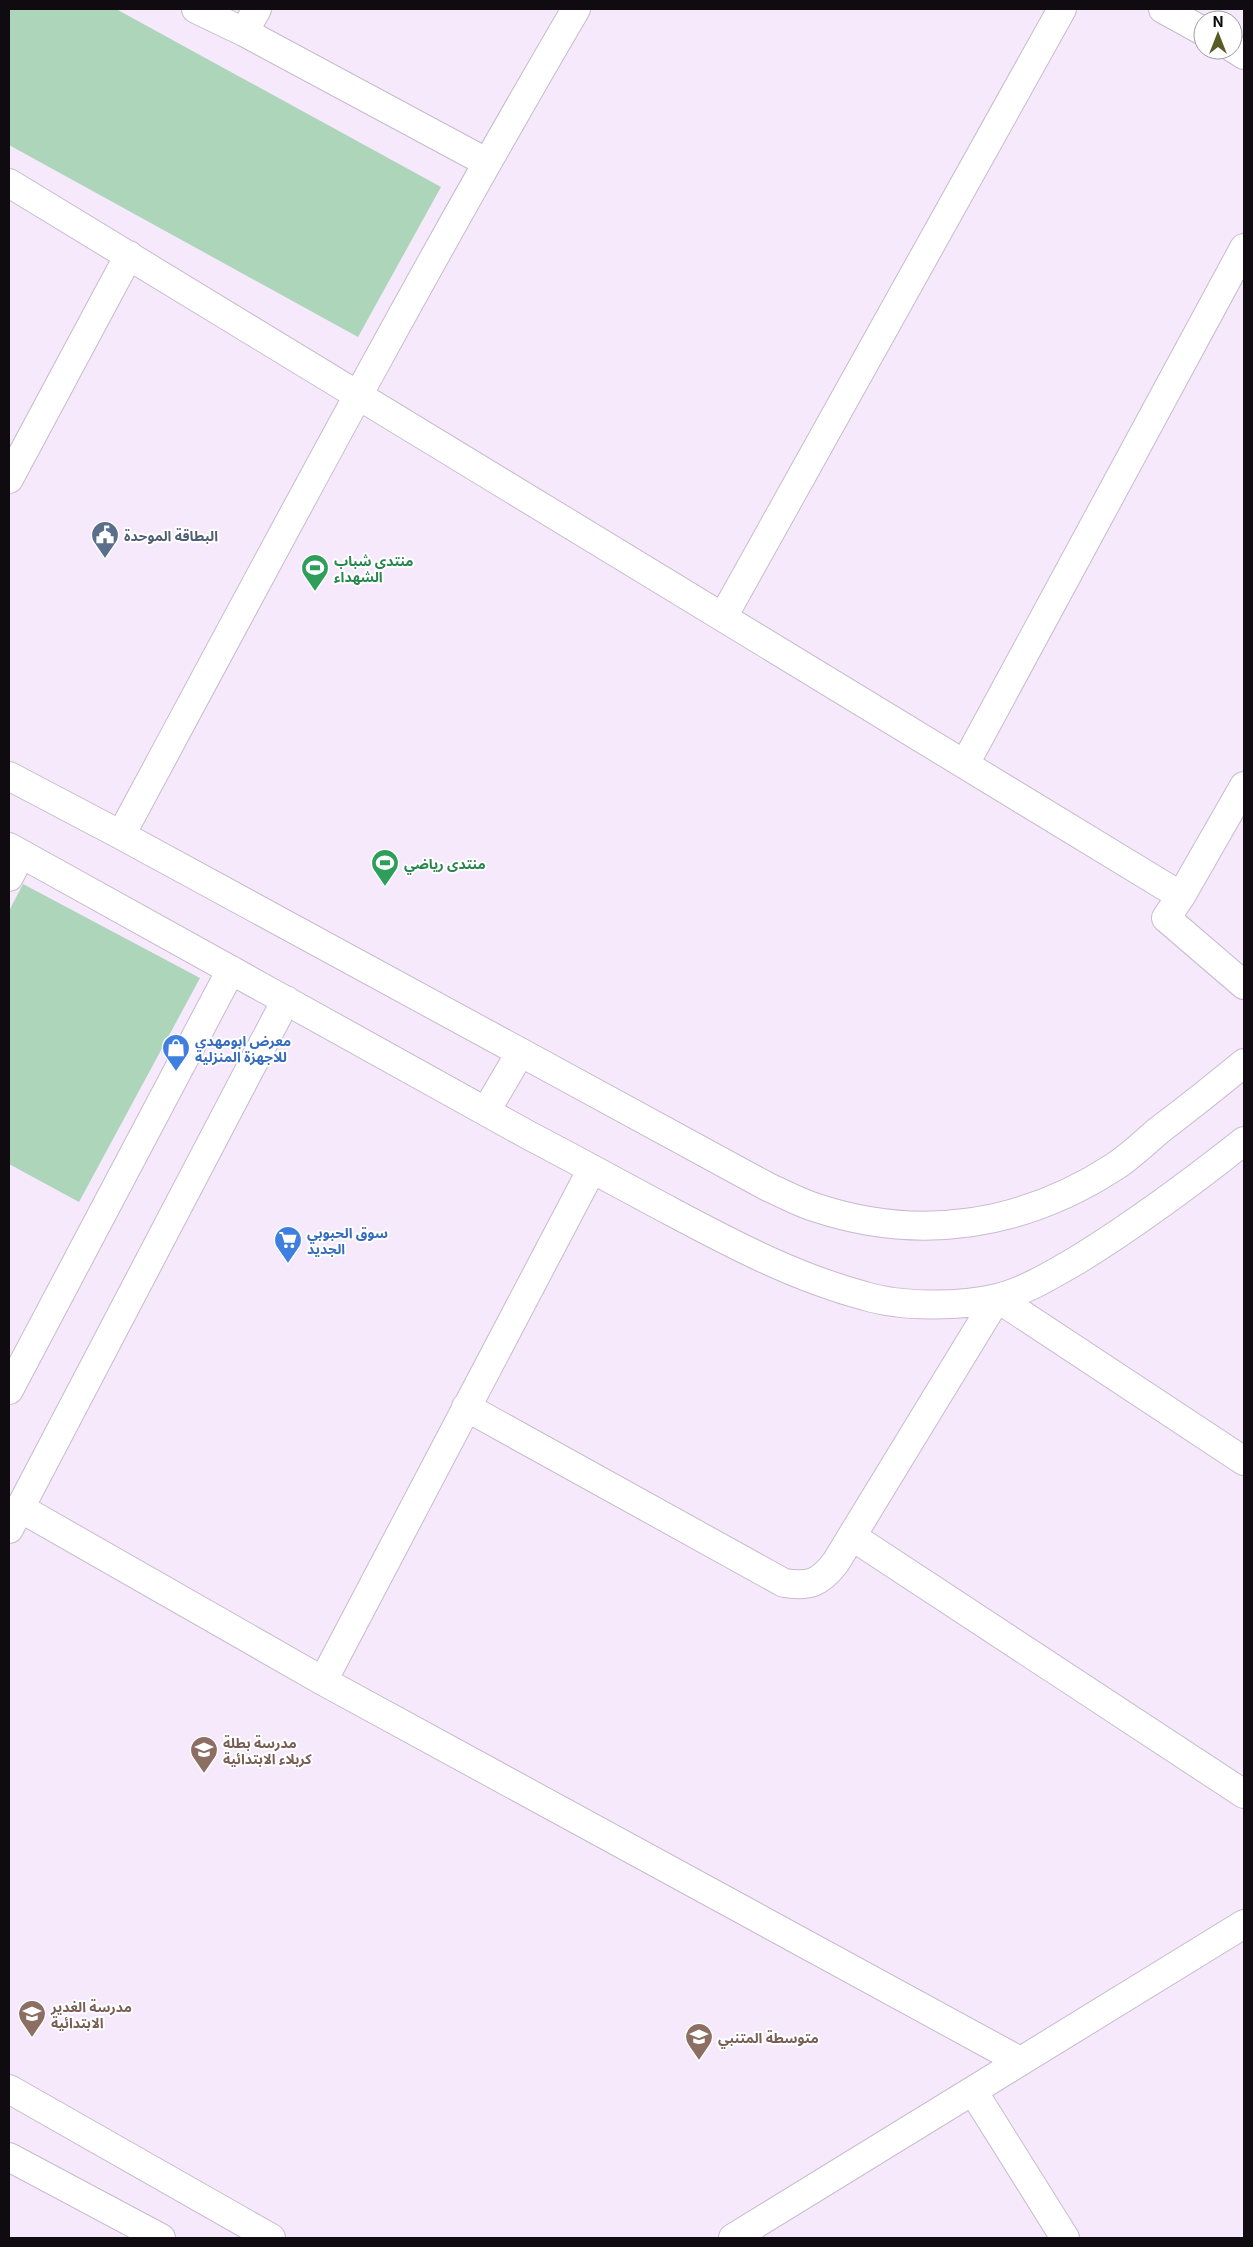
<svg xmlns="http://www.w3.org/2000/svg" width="1253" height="2247" font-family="Inter,'Noto Sans Arabic',sans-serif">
	<rect width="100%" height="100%" fill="#f5e9fb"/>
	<path fill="#acd5b9" d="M9 9H116L441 187 358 337 9 145Z
		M23 884 200 978 79 1202 9 1164V911Z"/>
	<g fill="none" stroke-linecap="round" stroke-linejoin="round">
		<defs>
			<path id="street" d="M196 9 244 32 486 162
				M1163 9 1203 31
				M244 32 257 9
				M1233 48 1244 55
				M9 183 1181 896
				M9 479 129 255
				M723 617 1062 9
				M965 764 1244 248
				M9 776 121 835 768 1187C784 1194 800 1203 817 1208 920 1242 1023 1226 1114 1167 1130 1157 1144 1143 1158 1131 1187 1109 1216 1086 1244 1063
				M1244 786 1181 896 1166 918 1244 985
				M121 835C270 558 417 280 576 9
				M9 847C183 943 356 1040 530 1136 578 1161 625 1187 672 1212 734 1245 797 1278 865 1296 901 1307 960 1307 997 1298 1026 1291 1053 1274 1079 1259 1137 1223 1191 1183 1244 1141
				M9 877 21 854
				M486 1111 520 1053
				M9 1390 231 970
				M466 1407 784 1583C810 1587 820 1583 836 1562L997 1298 1244 1461
				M20 1508 323 1681 1020 2061
				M9 1529 286 1000
				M853 1537 1244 1794
				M323 1681 592 1169
				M9 2089 271 2238
				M973 2091 1065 2238
				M9 2157 161 2238"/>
			<path id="secondary" d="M733 2238 1244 1924"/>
		</defs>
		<use href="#street" stroke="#c7bbcd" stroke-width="30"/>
		<use href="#secondary" stroke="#c7bbcd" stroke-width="30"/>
		<use href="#street" stroke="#fff" stroke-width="28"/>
		<use href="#secondary" stroke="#fff" stroke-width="28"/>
	</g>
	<defs>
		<symbol id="civic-pin" viewBox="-11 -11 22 30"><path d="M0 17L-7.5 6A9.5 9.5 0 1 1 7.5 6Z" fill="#5c6f8a" stroke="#fff"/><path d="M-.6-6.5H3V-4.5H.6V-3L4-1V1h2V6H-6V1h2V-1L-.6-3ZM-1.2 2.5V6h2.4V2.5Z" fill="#fff"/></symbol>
		<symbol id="stadium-pin" viewBox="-11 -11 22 30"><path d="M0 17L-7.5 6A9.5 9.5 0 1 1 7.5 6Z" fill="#2e9e5b" stroke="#fff"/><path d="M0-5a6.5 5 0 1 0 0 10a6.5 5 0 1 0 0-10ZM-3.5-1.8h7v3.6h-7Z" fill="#fff"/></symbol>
		<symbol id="shop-pin" viewBox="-11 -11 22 30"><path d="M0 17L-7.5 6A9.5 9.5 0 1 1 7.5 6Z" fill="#3f7fe0" stroke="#fff"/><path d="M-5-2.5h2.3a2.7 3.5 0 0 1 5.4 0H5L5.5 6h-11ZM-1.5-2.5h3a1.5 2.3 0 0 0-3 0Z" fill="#fff"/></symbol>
		<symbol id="supermarket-pin" viewBox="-11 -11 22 30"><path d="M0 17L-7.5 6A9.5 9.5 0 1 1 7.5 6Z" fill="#3f7fe0" stroke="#fff"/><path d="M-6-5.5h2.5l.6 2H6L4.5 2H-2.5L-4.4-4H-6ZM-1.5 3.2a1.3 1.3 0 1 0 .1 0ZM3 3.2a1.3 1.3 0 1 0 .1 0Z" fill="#fff"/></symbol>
		<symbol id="school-pin" viewBox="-11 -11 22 30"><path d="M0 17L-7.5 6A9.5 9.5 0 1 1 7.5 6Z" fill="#8d6e63" stroke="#fff"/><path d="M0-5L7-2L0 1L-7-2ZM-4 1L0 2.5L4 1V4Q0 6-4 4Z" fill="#fff"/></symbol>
	</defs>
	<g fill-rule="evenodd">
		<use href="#civic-pin" x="89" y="519" width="32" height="43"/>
		<use href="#stadium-pin" x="299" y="552" width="32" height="43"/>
		<use href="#stadium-pin" x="369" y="847" width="32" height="43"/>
		<use href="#shop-pin" x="160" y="1032" width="32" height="43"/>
		<use href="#supermarket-pin" x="272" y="1224" width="32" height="43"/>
		<use href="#school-pin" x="188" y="1734" width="32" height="43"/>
		<use href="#school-pin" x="16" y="1998" width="32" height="43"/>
		<use href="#school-pin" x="683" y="2021" width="32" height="43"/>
	</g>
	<g text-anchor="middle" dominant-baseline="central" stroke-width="4" stroke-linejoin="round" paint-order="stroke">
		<g font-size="14" font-weight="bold" fill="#4e5e75" stroke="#fff" text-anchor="start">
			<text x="124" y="535">البطاقة الموحدة</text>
		</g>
		<g font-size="14" font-weight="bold" fill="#27864d" stroke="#fff" text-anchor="start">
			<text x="334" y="560">منتدى شباب<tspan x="334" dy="16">الشهداء</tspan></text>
			<text x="404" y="863">منتدى رياضي</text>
		</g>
		<g font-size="14" font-weight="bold" fill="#366cbe" stroke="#fff" text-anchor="start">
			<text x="195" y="1040">معرض ابومهدي<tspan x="195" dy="16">للاجهزة المنزلية</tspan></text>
			<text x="307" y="1232">سوق الحبوبي<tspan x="307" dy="16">الجديد</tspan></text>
		</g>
		<g font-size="14" font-weight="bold" fill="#785e54" stroke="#fff" text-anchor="start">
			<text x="223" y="1742">مدرسة بطلة<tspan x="223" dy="16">كربلاء الابتدائية</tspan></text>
			<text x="51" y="2006">مدرسة الغدير<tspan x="51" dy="16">الابتدائية</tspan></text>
			<text x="718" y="2037">متوسطة المتنبي</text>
		</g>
	</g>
	<rect width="1253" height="2247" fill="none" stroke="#0f0b11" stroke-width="20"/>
	<g transform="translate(1218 35)"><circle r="24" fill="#ffffff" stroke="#9f9da0"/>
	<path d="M0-4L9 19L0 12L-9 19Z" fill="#5a5a27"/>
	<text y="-8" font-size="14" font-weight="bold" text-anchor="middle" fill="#0f0b11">N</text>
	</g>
</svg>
